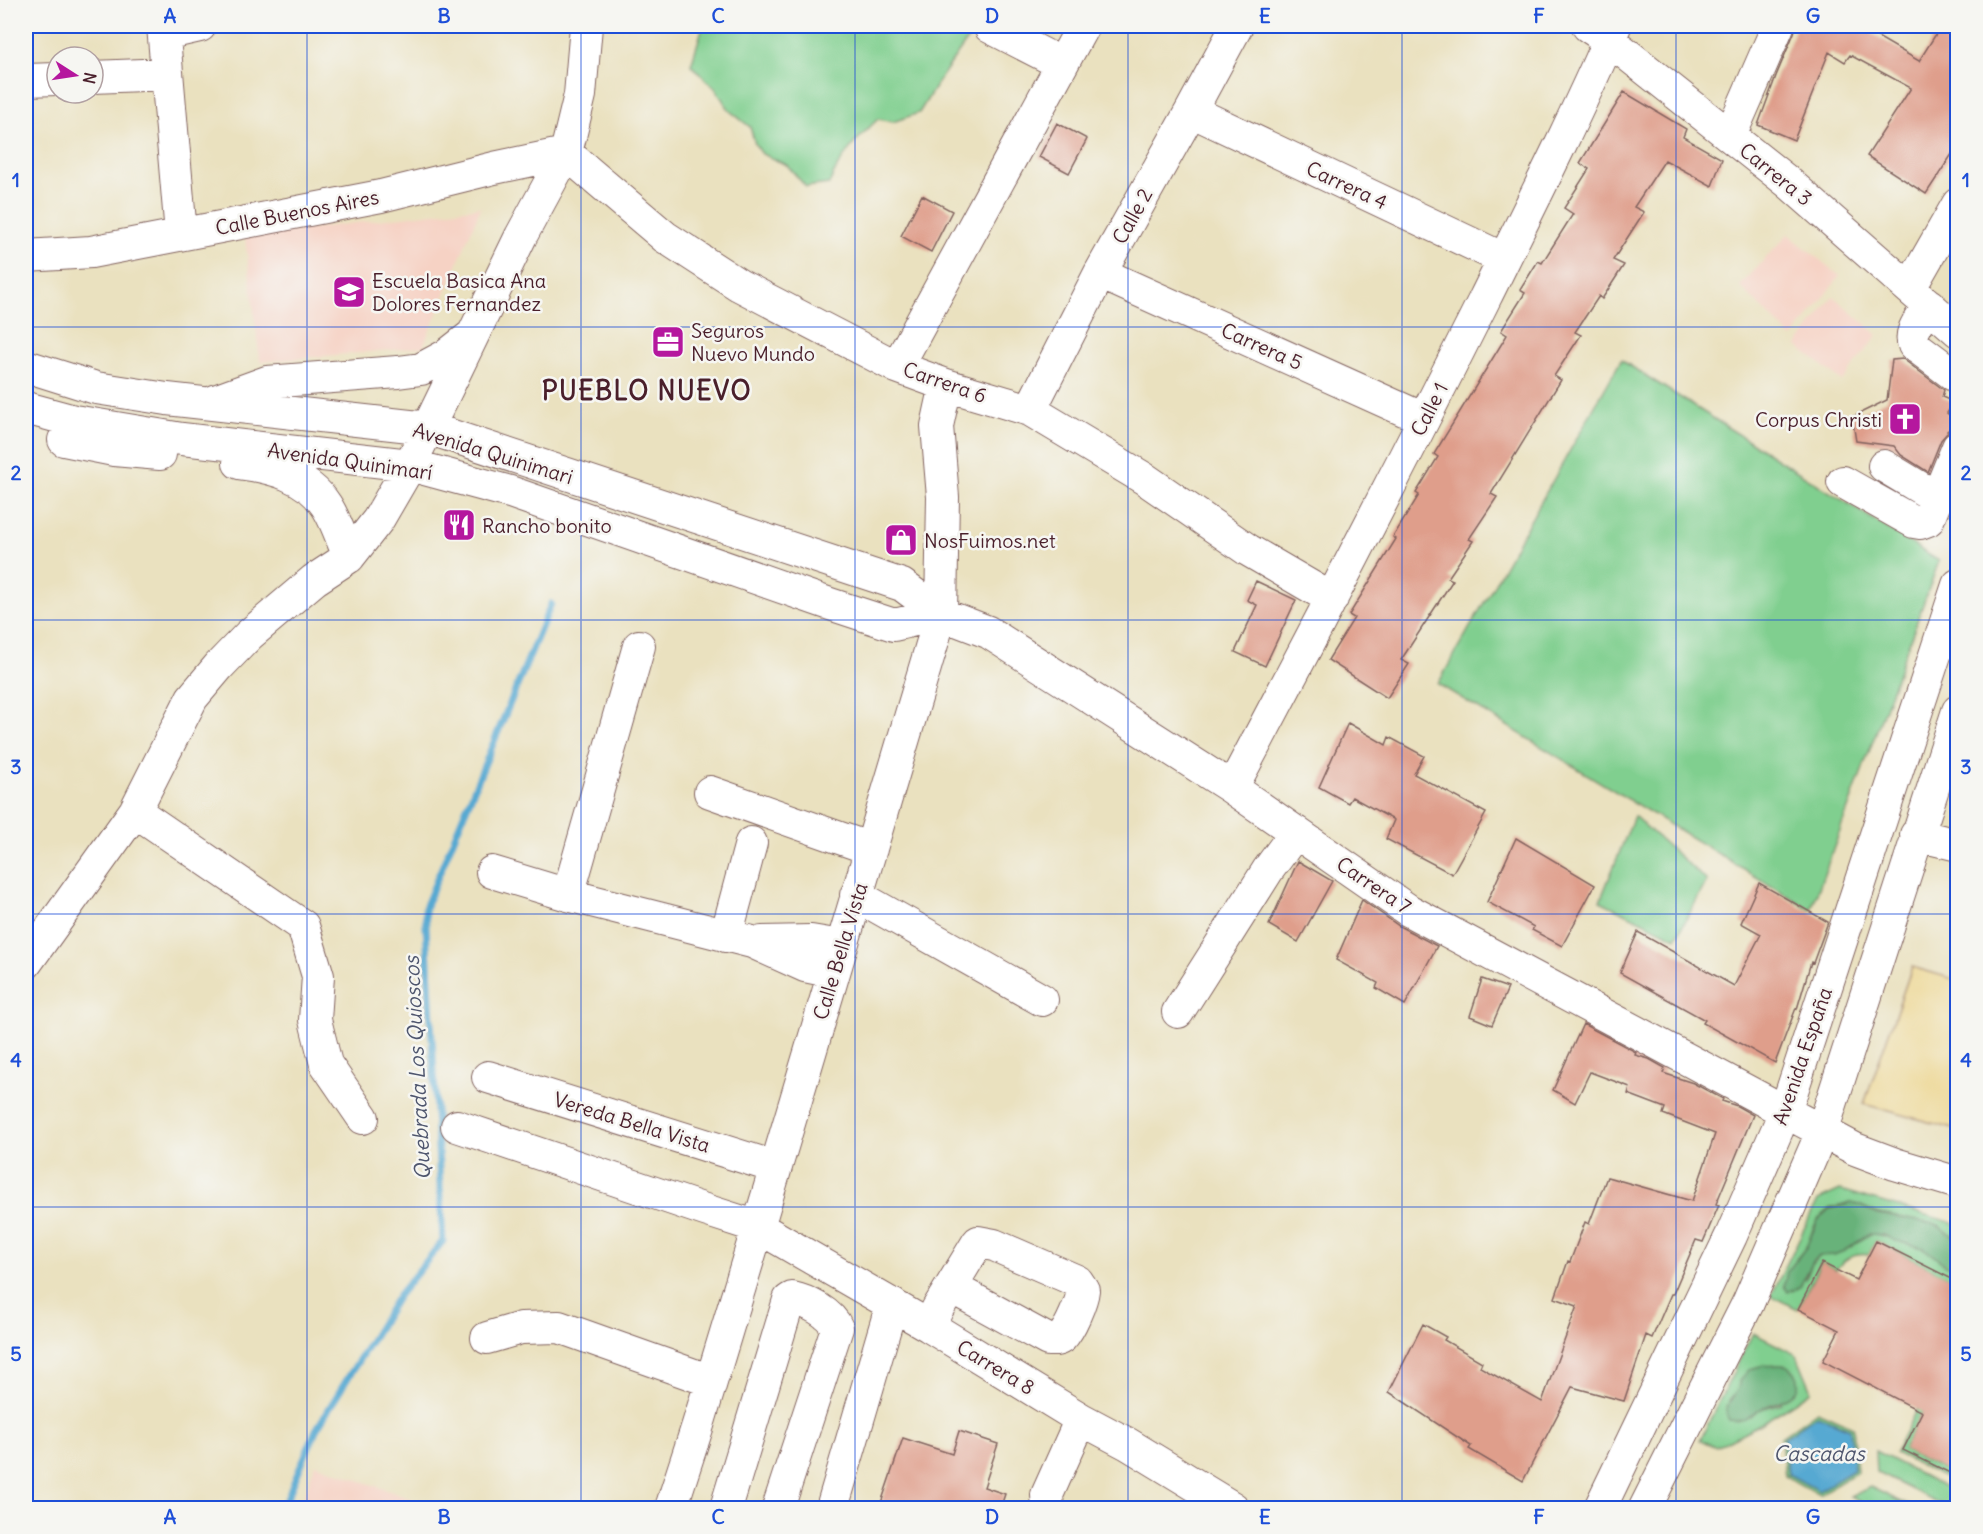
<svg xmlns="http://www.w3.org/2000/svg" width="1983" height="1534" font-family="Delius,sans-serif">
	<rect width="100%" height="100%" fill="#f6f6f2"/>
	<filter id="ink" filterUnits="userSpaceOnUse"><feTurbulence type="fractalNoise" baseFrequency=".0167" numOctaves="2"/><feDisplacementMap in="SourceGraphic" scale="12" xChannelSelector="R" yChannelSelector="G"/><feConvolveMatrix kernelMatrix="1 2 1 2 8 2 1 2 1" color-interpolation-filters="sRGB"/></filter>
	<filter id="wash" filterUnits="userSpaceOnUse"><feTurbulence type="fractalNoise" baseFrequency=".008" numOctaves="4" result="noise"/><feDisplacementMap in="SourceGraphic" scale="24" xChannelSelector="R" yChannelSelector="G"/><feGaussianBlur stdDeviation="1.35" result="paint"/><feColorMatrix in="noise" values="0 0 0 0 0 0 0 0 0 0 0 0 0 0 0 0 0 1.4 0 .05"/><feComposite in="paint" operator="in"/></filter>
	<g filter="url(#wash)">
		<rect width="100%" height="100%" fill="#eae1bf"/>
		<path fill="#f6d2c4" d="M481 207 423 347 260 362 245 237Z
			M1788 234 1840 276 1792 338 1740 286Z
			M1833 296 1878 335 1842 381 1797 346Z
			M315 1464 436 1508H300Z"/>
		<path fill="#80cf8f" stroke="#65775d" stroke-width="1.5" fill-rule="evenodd" d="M703 26H977L940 79 919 113 893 122 878 119C857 139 840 157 829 184L806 187 787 165 762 154 755 144 750 127 730 111 715 88 691 65Z
			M1621 360 1939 561 1811 910 1438 684Z
			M1634 816 1707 881 1676 938 1600 901Z
			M1840 1190 1957 1224V1238L1935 1224 1878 1214 1859 1205 1851 1203 1829 1209 1814 1226 1807 1247 1796 1259 1806 1279 1811 1266 1820 1256C1831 1254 1841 1253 1851 1247 1857 1243 1863 1236 1870 1234 1873 1232 1922 1247 1927 1250 1938 1257 1945 1266 1957 1270V1282L1876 1241 1869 1255C1854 1253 1844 1258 1836 1270L1821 1263 1798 1309 1771 1296 1818 1200Z
			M1753 1333 1797 1355 1812 1391 1762 1423 1716 1447 1700 1440ZM1764 1365 1771 1367 1778 1365 1781 1403 1761 1409 1750 1417 1729 1400Z
			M1926 1390H1933L1903 1450 1957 1477V1484L1895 1453Z
			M1817 1411 1853 1427 1857 1472 1819 1495 1785 1476 1781 1437ZM1817 1415 1788 1474 1784 1438Z
			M1875 1451 1957 1493V1508H1948L1876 1472Z
			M1870 1487 1914 1508H1873L1850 1497Z"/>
		<path fill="#68b27a" stroke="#596852" stroke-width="1.5" d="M1851 1203 1859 1205 1878 1214 1935 1224 1957 1238V1270L1946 1265 1923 1248 1896 1241 1884 1235 1870 1234 1844 1251 1834 1255 1820 1256 1814 1260 1800 1286 1788 1292 1784 1286 1787 1272 1806 1247 1818 1220 1829 1209Z
			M1764 1365C1772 1367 1780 1363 1788 1366 1792 1368 1795 1372 1797 1376 1805 1399 1775 1401 1763 1408 1749 1415 1747 1423 1729 1420 1719 1402 1740 1397 1739 1381L1750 1369Z"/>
		<path fill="#eeda9e" stroke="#9c7c64" stroke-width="1.5" d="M1912 967 1957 980V1130L1864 1104Z"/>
		<path fill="#57a9d2" stroke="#50647e" stroke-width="1.5" d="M1817 1415 1850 1429 1854 1470 1819 1491 1788 1474 1784 1438Z"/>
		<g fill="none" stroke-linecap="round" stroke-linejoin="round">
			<path stroke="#57a9d2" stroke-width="7" d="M283 1508 316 1430 398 1296 443 1241 425 908 551 604"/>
		</g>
		<g id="blocks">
			<path fill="#df9e8b" d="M1796 26H1859L1919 61 1941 26H1958V145L1926 194 1867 156 1911 88 1850 55 1845 62 1829 52 1794 140 1758 125 1776 76 1794 33Z
				M1624 92 1686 129 1683 137 1722 159 1712 186 1665 160 1634 207 1644 212 1613 260 1624 265 1602 299 1599 296 1575 332 1581 335 1554 376 1561 380 1491 494 1497 497 1469 539 1473 541 1448 578 1453 580 1401 660 1409 664 1387 698 1328 660 1354 618 1349 615 1396 539 1393 537 1419 495 1416 493 1438 457 1434 454 1507 335 1501 331 1525 293 1520 290 1538 261 1542 263 1573 214 1564 208 1589 169 1580 163Z
				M1057 123 1087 139 1069 173 1039 157Z
				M922 195 952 211 931 252 901 236Z
				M1903 359 1944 390 1942 397 1954 402 1947 413 1957 422 1947 431 1948 432 1941 440 1928 472 1901 455 1894 446 1856 441 1852 417 1887 400 1892 360Z
				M1256 581 1296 600 1265 666 1235 652 1257 605 1247 600Z
				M1348 723 1386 745 1389 737 1424 756 1414 774 1486 813 1452 874 1386 839 1394 820 1352 797 1348 803 1319 787Z
				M1516 838 1595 885 1562 946 1532 930 1534 927 1487 902Z
				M1298 861 1332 881 1298 942 1269 925Z
				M1759 883 1828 922 1813 963 1811 962 1797 1009 1796 1008 1775 1063 1703 1023 1705 1020 1620 973 1638 932 1734 986 1761 934 1741 923Z
				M1362 900 1399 926 1437 946 1405 1005 1376 988 1378 983 1336 960Z
				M1482 979 1508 988 1492 1025 1470 1016Z
				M1583 1024 1636 1052 1635 1055 1649 1059 1665 1068 1663 1073 1693 1083 1723 1099 1722 1101 1737 1106 1753 1115 1716 1204 1719 1205 1703 1242 1696 1240 1673 1294H1671L1652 1338 1646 1335 1624 1401 1572 1387 1523 1481 1469 1449 1471 1446 1389 1392 1423 1324 1446 1337 1444 1340 1482 1362 1480 1367 1542 1402 1577 1306 1555 1298 1568 1261 1570 1262 1585 1222 1589 1224 1607 1177 1692 1201 1715 1134 1663 1114 1665 1108 1628 1094 1630 1087 1590 1072 1575 1103 1553 1090Z
				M1876 1241 1958 1282V1477L1903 1450 1922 1412 1823 1361 1839 1330 1798 1309 1822 1263 1856 1280Z
				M959 1431 998 1444 984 1487 1005 1494 1000 1509H879L903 1438 952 1454Z"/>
		</g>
	</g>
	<g filter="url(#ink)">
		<use href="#blocks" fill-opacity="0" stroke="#82635f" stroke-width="1.5"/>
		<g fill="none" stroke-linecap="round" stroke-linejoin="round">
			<defs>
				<path id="minor" d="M163 26 181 234
					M1588 26 1609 40 1789 183 1958 331
					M990 27 1062 64
					M165 34 200 26
					M93 77 167 74
					M26 80 57 79
					M1191 111 1504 259
					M1730 136 1778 26
					M26 256 91 252 381 196 494 168 566 153 665 237 739 285 897 367 946 385 1030 410 1145 479 1248 550 1332 599
					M1100 273 1424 419
					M1910 288 1958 204
					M1929 305C1922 317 1908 332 1914 345L1958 378
					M26 366 96 388 167 399 428 428 902 585 941 614 988 632 1232 788 1408 910 1855 1149 1895 1164 1958 1183
					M897 367 1083 26
					M215 401 267 382 398 372 421 369 447 355 470 337
					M26 408 74 421 182 439 410 465 510 492 830 604 894 625 941 614
					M1030 410 1100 273 1191 111 1237 26
					M64 440 114 450 160 454
					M239 463C272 467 307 476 326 505 336 520 342 540 349 557
					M1884 466 1937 498
					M1843 482 1914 522 1920 523 1928 520 1958 447
					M1232 788C1318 626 1402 464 1484 300 1529 209 1575 118 1615 26
					M710 792 871 849
					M135 811 303 926 318 976 315 1020 326 1064 363 1118
					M1916 835 1958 845
					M492 872 568 895 752 942 805 966 834 972
					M568 895 639 646
					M856 895 1042 1000
					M726 936 751 843
					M762 942 811 941 841 946
					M26 963 135 811 192 698 219 666 249 635 314 580 349 557 378 520 410 465 521 236 566 153 580 95 586 26
					M1178 1012 1268 870 1296 832
					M488 1077 775 1167
					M457 1126 705 1210 758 1227 929 1326 1081 1419 1128 1444 1233 1508
					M929 1326 938 1308 978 1242 994 1245 1077 1281 1083 1290C1082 1301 1070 1329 1062 1337 1058 1341 1053 1340 1048 1340L951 1287
					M487 1338 521 1328 559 1327 711 1381
					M671 1508 698 1425 758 1227 941 614 943 497 937 426 946 385
					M726 1508 789 1300 792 1298C807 1301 831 1313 837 1328L778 1508
					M832 1508 892 1304
					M1048 1508 1047 1495 1081 1419
					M1600 1508 1731 1236 1785 1112 1958 585
					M1645 1508 1748 1303 1822 1132 1958 711"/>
			</defs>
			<use href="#minor" stroke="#82635f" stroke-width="34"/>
			<use href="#minor" stroke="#fff" stroke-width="32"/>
		</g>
	</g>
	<path fill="none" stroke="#1d4ed8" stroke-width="1.5" stroke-opacity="0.55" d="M307 26V1508M581 26V1508M855 26V1508M1128 26V1508M1402 26V1508M1676 26V1508M26 327H1958M26 620H1958M26 914H1958M26 1207H1958"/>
	<defs>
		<symbol id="school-square" viewBox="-11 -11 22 22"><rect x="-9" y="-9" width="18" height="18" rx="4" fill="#b5179e" stroke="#f6f6f2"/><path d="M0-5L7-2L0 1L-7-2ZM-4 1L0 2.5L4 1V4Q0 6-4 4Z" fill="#fff"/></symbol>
		<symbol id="office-square" viewBox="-11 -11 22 22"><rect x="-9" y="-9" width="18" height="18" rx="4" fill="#b5179e" stroke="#f6f6f2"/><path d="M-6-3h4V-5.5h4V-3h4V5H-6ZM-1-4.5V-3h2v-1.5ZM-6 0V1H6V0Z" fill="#fff"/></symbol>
		<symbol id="church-square" viewBox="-11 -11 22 22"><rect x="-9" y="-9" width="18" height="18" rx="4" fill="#b5179e" stroke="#f6f6f2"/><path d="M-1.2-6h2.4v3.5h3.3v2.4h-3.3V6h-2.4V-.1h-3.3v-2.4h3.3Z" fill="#fff"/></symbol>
		<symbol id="restaurant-square" viewBox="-11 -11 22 22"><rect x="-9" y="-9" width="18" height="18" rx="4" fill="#b5179e" stroke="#f6f6f2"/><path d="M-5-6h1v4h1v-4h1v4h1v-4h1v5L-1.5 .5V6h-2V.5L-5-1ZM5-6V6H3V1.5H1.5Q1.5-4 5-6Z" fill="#fff"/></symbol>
		<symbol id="shop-square" viewBox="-11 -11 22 22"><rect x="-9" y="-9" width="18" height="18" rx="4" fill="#b5179e" stroke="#f6f6f2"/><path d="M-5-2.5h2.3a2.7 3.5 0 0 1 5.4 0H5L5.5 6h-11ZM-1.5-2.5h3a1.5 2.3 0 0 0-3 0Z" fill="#fff"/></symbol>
	</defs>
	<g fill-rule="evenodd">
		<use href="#school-square" x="330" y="273" width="38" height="38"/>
		<use href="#office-square" x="649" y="323" width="38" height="38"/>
		<use href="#church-square" x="1886" y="400" width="38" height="38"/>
		<use href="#restaurant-square" x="440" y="506" width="38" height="38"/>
		<use href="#shop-square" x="882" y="521" width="38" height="38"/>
	</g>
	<g text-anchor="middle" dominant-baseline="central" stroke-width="5" stroke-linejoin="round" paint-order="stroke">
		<g font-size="20" fill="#4a1f2b" stroke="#f6f6f2">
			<text transform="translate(1776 174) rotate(39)">Carrera 3</text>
			<text transform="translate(1347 185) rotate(25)">Carrera 4</text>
			<text transform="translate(297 212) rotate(-11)">Calle Buenos Aires</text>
			<text transform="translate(1132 216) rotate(-61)">Calle 2</text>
			<text transform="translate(1262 346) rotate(24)">Carrera 5</text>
			<text transform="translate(945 382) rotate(19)">Carrera 6</text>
			<text transform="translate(1429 409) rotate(-63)">Calle 1</text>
			<text transform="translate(493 453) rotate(17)">Avenida Quinimari</text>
			<text transform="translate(350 461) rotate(8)">Avenida Quinimarí</text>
			<text transform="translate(1374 885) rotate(34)">Carrera 7</text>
			<text transform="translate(840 951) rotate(-73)">Calle Bella Vista</text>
			<text transform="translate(1802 1056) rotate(-71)">Avenida España</text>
			<text transform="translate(632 1122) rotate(17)">Vereda Bella Vista</text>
			<text transform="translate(996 1367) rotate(31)">Carrera 8</text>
		</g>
		<g font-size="20" fill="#4a1f2b" stroke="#f6f6f2" text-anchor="start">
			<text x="372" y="280">Escuela Basica Ana<tspan x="372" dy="23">Dolores Fernandez</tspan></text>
			<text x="691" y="330">Seguros<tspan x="691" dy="23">Nuevo Mundo</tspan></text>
			<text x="1882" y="419" text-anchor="end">Corpus Christi</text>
			<text x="482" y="525">Rancho bonito</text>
			<text x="924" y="540">NosFuimos.net</text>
		</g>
		<g font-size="21" font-style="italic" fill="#4f566e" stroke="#f6f6f2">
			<text transform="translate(417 1068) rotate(-93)">Quebrada Los Quioscos</text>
			<text x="1819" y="1453">Cascadas</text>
		</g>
		<g font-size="26" font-weight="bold" letter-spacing="1.5" fill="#4a1f2b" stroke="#f6f6f2">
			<text x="647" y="390">PUEBLO NUEVO</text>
		</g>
	</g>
	<rect width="1983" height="1534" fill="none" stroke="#f6f6f2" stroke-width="66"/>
	<g transform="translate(75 75) rotate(102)"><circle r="28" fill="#f6f6f2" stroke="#b1a0a2" stroke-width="1.5"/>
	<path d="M0-4.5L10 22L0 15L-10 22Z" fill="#b5179e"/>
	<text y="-9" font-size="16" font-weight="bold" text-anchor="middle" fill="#4a1f2b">N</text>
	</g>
	<rect x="33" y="33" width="1917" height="1468" fill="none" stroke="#1d4ed8" stroke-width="2"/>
	<g font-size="20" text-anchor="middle" font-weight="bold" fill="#1d4ed8">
		<text x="170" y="23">A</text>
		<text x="444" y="23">B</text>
		<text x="718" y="23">C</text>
		<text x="992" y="23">D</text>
		<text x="1265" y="23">E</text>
		<text x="1539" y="23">F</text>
		<text x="1813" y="23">G</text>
		<text x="16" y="187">1</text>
		<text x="1966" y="187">1</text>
		<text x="16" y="480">2</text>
		<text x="1966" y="480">2</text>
		<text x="16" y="774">3</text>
		<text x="1966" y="774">3</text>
		<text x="16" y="1067">4</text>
		<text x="1966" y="1067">4</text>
		<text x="16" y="1361">5</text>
		<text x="1966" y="1361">5</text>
		<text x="170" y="1524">A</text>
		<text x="444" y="1524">B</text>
		<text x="718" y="1524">C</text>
		<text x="992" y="1524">D</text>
		<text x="1265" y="1524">E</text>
		<text x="1539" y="1524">F</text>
		<text x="1813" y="1524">G</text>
	</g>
</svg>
